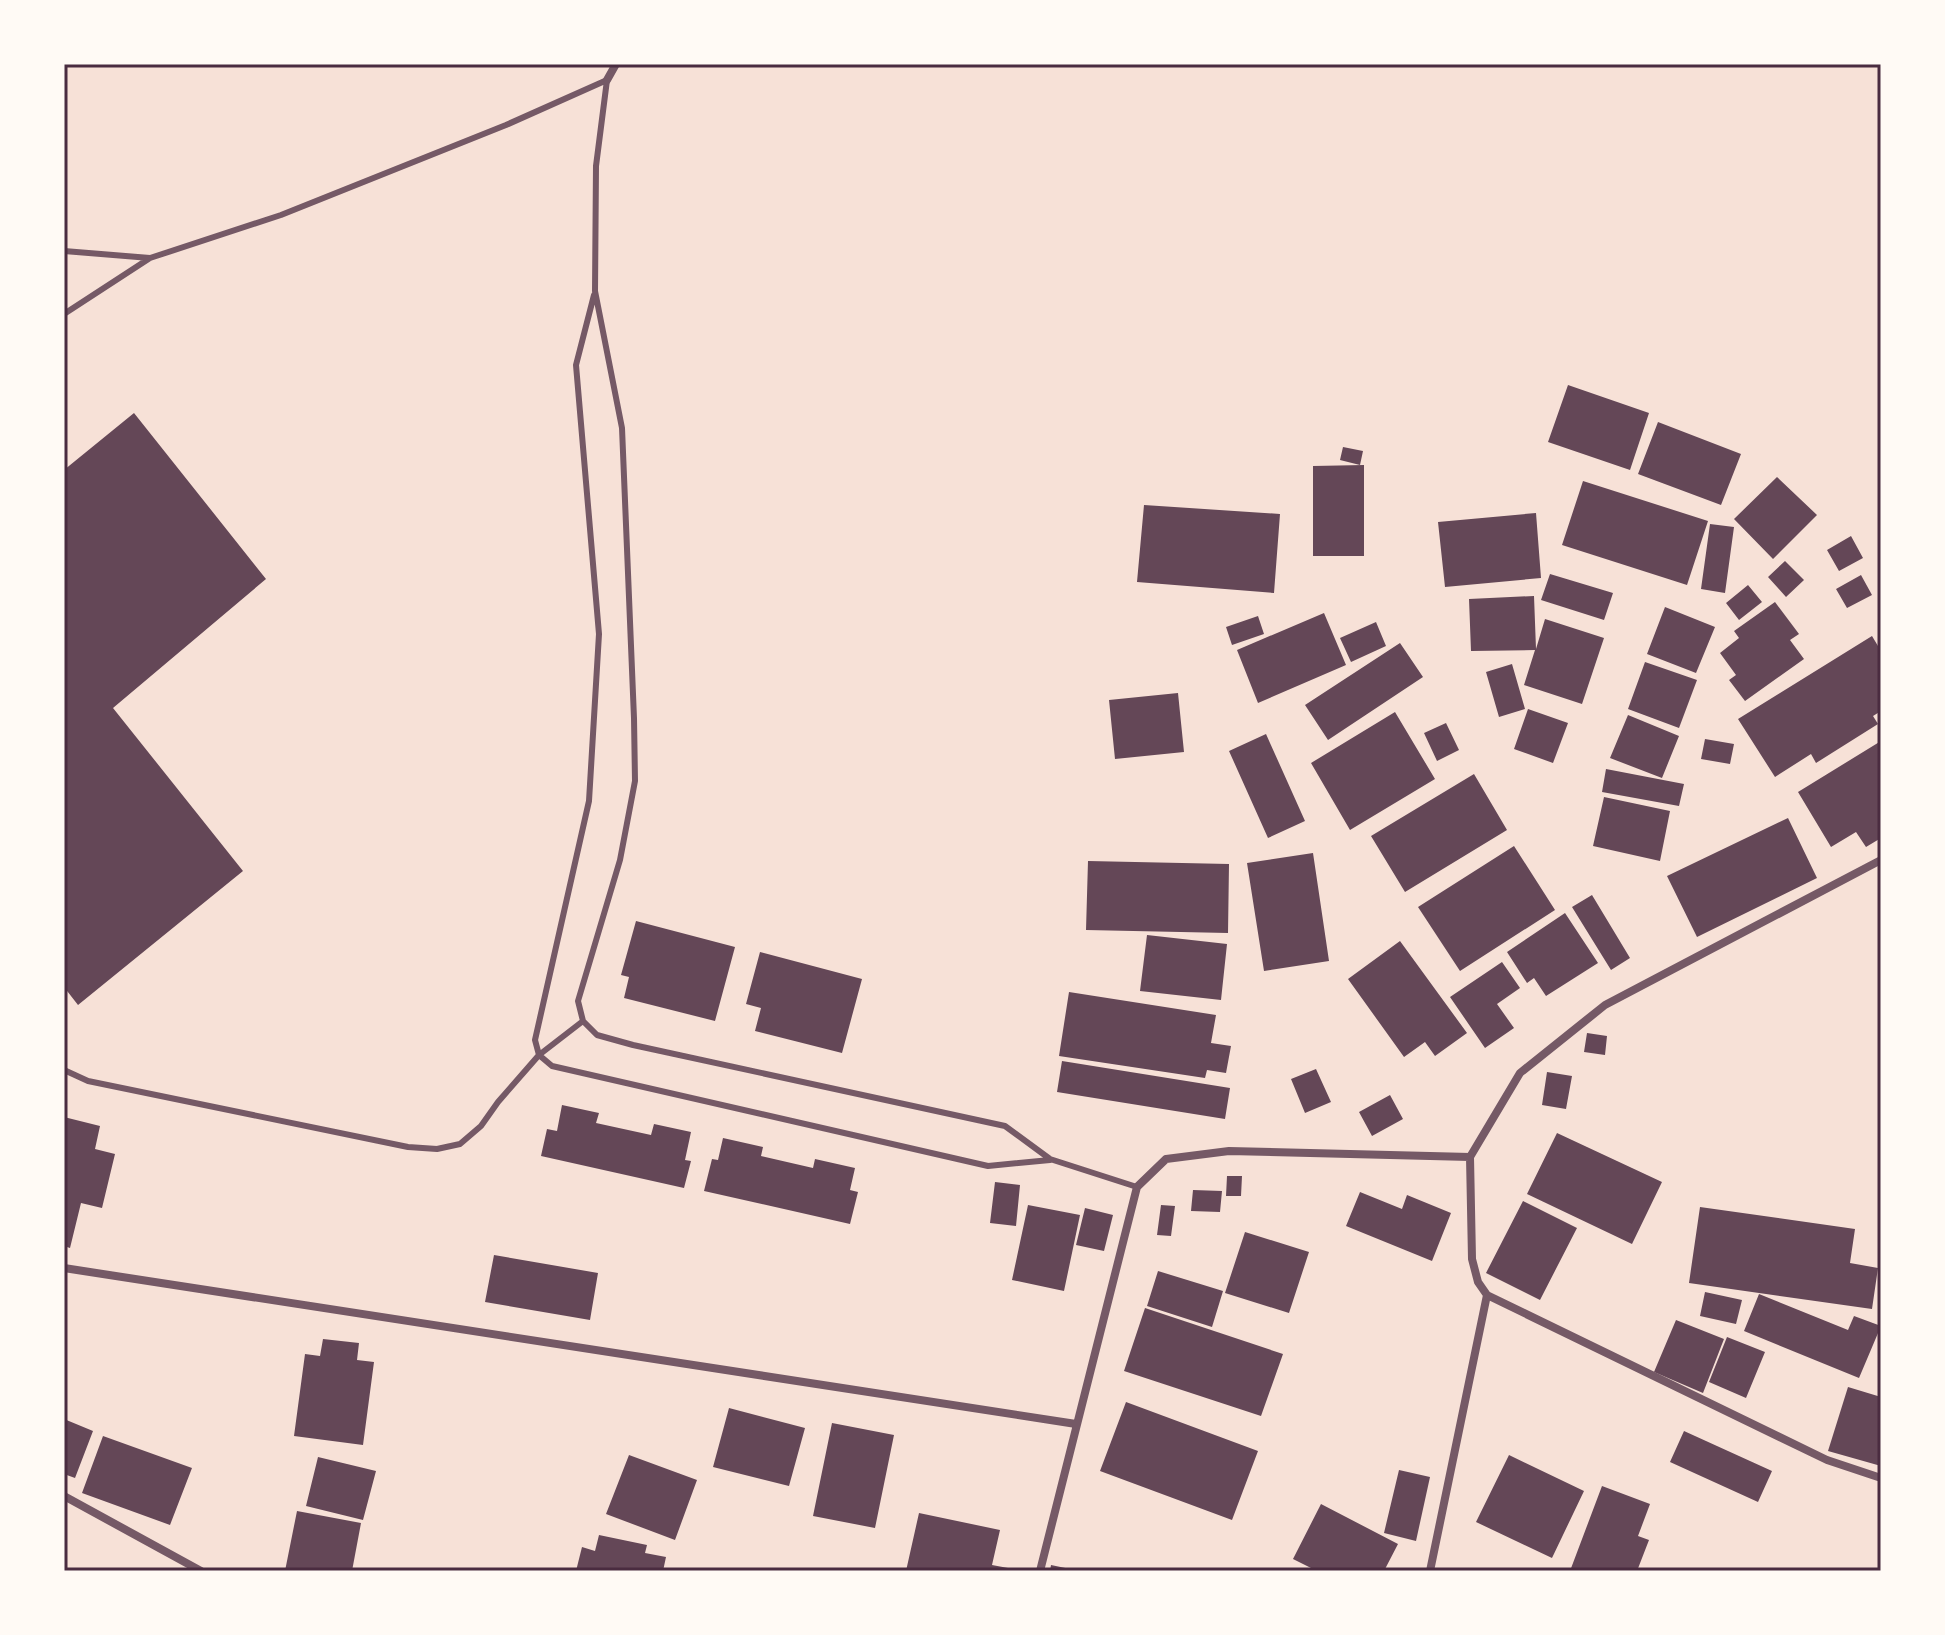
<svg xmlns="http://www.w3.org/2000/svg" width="1945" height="1635" font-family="'IBM Plex Sans',sans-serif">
	<rect width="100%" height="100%" fill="#f7e1d7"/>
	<path fill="#644757" d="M1568 385 1649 413 1630 470 1548 442Z
		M134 413 266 579 113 708 243 871 78 1005 64 987V470Z
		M1658 422 1741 454 1721 505 1638 474Z
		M1343 447 1363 451 1360 465 1340 460Z
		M1364 465V556H1313V466Z
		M1777 477 1817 515 1773 559 1734 519Z
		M1583 481 1708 521 1687 585 1562 545Z
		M1144 505 1280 514 1274 593 1137 582Z
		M1536 513 1541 578 1445 587 1438 522Z
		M1710 524 1734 527 1725 593 1701 589Z
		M1851 536 1863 558 1839 571 1827 550Z
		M1785 561 1804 580 1786 597 1768 577Z
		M1550 574 1613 593 1604 620 1541 600Z
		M1861 575 1872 595 1847 608 1836 589Z
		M1748 585 1762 602 1739 620 1726 603Z
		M1534 596 1536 649 1545 619 1604 638 1582 704 1524 685 1535 650 1471 651 1469 599Z
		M1775 602 1799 634 1790 640 1804 659 1745 701 1729 680 1736 675 1720 653 1739 638 1734 631Z
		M1665 607 1715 627 1696 673 1647 654Z
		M1324 613 1346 665 1258 703 1237 650Z
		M1258 616 1264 634 1232 645 1226 627Z
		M1376 622 1386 646 1351 662 1340 638Z
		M1872 636 1881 651V711L1873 716 1878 724 1816 763 1811 754 1775 777 1738 719Z
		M1400 643 1423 677 1328 740 1305 705Z
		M1645 662 1697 680 1679 728 1628 709Z
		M1512 664 1525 709 1499 717 1486 672Z
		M1178 693 1184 752 1115 759 1109 700Z
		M1528 709 1568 723 1553 763 1514 749Z
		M1395 712 1435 779 1350 830 1311 763Z
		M1628 715 1679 736 1662 778 1610 758Z
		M1446 723 1459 750 1437 761 1424 733Z
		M1266 734 1305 821 1268 838 1229 751Z
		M1705 739 1734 744 1730 764 1701 759Z
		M1881 741V838L1866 847 1856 832 1831 847 1798 792Z
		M1606 769 1684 784 1679 806 1602 792Z
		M1474 774 1507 830 1405 892 1371 836Z
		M1604 797 1670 811 1660 861 1593 846Z
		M1788 818 1817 878 1697 937 1667 876Z
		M1514 846 1555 910 1460 971 1418 907Z
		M1313 853 1329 961 1264 971 1247 863Z
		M1088 861 1229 864 1228 933 1086 930Z
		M1592 895 1630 958 1611 970 1572 907Z
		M1565 913 1598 963 1546 996 1534 978 1527 983 1507 952Z
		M636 921 735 947 715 1021 624 998 629 977 621 975Z
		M1147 935 1227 944 1221 1000 1140 991Z
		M1400 941 1467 1033 1435 1056 1425 1042 1404 1057 1348 979Z
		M760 952 862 979 842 1053 755 1031 761 1008 746 1004Z
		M1502 962 1520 988 1497 1004 1514 1028 1485 1048 1450 997Z
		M1069 992 1216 1015 1211 1043 1231 1046 1226 1073 1207 1070 1205 1078 1059 1056Z
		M1587 1033 1607 1036 1605 1055 1584 1052Z
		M1062 1061 1230 1088 1225 1119 1057 1092Z
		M1316 1069 1331 1102 1305 1113 1291 1079Z
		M1547 1072 1572 1076 1566 1109 1542 1105Z
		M1390 1095 1403 1119 1372 1136 1359 1112Z
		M562 1105 599 1113 596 1123 651 1135 654 1124 691 1132 685 1160 691 1161 684 1188 541 1156 547 1129 557 1131Z
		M64 1117 100 1126 95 1149 115 1154 102 1208 81 1203 70 1248 64 1246Z
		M1557 1133 1662 1182 1632 1244 1527 1194Z
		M723 1138 763 1147 761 1156 813 1168 815 1159 855 1168 850 1190 858 1192 850 1224 704 1191 712 1159 718 1160Z
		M1227 1176H1242L1241 1196H1226Z
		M995 1182 1020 1185 1016 1226 990 1223Z
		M1193 1190 1222 1191 1220 1212 1191 1211Z
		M1360 1192 1402 1209 1407 1195 1451 1213 1432 1261 1346 1226Z
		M1523 1201 1577 1228 1540 1300 1486 1273Z
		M1028 1205 1080 1215 1064 1291 1012 1280Z
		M1161 1205 1175 1206 1171 1236 1157 1235Z
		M1700 1207 1855 1229 1850 1263 1878 1268 1872 1309 1689 1283Z
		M1085 1208 1113 1215 1104 1251 1076 1245Z
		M1245 1232 1309 1252 1289 1313 1225 1293Z
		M494 1255 598 1273 590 1320 485 1302Z
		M1158 1271 1223 1291 1212 1327 1147 1306Z
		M1705 1292 1742 1300 1736 1324 1700 1316Z
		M1759 1294 1848 1330 1854 1316 1881 1326 1859 1378 1744 1331Z
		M1145 1308 1283 1354 1261 1416 1124 1371Z
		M1676 1320 1724 1339 1703 1393 1654 1372Z
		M1727 1337 1765 1352 1746 1398 1709 1382Z
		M323 1339 359 1343 357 1360 374 1362 363 1445 294 1436 305 1354 320 1356Z
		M1848 1387 1881 1397V1466L1828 1451Z
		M1126 1402 1258 1451 1232 1520 1100 1471Z
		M729 1408 805 1428 789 1486 713 1467Z
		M64 1419 93 1431 75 1478 64 1474Z
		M832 1423 894 1435 875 1528 813 1516Z
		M1684 1431 1772 1471 1758 1502 1670 1462Z
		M103 1436 192 1468 170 1525 82 1493Z
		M629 1455 697 1480 675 1540 606 1514Z
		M1509 1455 1584 1491 1552 1558 1476 1522Z
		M318 1457 376 1471 363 1520 306 1506Z
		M1399 1470 1430 1477 1416 1541 1384 1533Z
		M1602 1486 1650 1504 1638 1536 1649 1540 1637 1571H1570Z
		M1321 1504 1398 1544 1384 1571H1317L1293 1559Z
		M297 1511 361 1523 352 1571H285Z
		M919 1513 1000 1530 992 1565 1008 1568 1007 1571H906Z
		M599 1535 647 1545 645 1553 666 1557 663 1571H576L582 1547 595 1551Z
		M1051 1565 1075 1570V1571H1050Z"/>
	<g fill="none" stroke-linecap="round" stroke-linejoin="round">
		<path stroke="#755966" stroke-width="6" d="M607 80 596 166 595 291 622 428 634 718 635 781 620 860 578 1001 583 1021 597 1035 633 1045 1005 1126 1050 1159 1137 1187
			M64 251 150 258
			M594 295 576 365 599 634 589 801 535 1040 539 1055 552 1066 988 1166 1050 1160
			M64 314 150 258 281 215 506 125 607 80
			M64 1070 88 1081 408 1147 437 1149 460 1144 481 1126 498 1102 539 1055 583 1021"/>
		<path stroke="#755966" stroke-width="8" d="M607 80 616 64
			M1470 1157 1520 1073 1605 1005 1881 860
			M64 1268 1076 1424
			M64 1496 201 1571
			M1040 1571 1137 1187 1166 1159 1229 1151 1470 1157 1472 1259 1478 1282 1487 1295 1827 1460 1881 1478
			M1430 1571 1487 1295"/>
	</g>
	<rect width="1945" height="1635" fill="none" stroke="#fffaf5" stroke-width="132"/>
	<rect x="66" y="66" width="1813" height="1503" fill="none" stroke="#4a2c40" stroke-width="3"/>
</svg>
